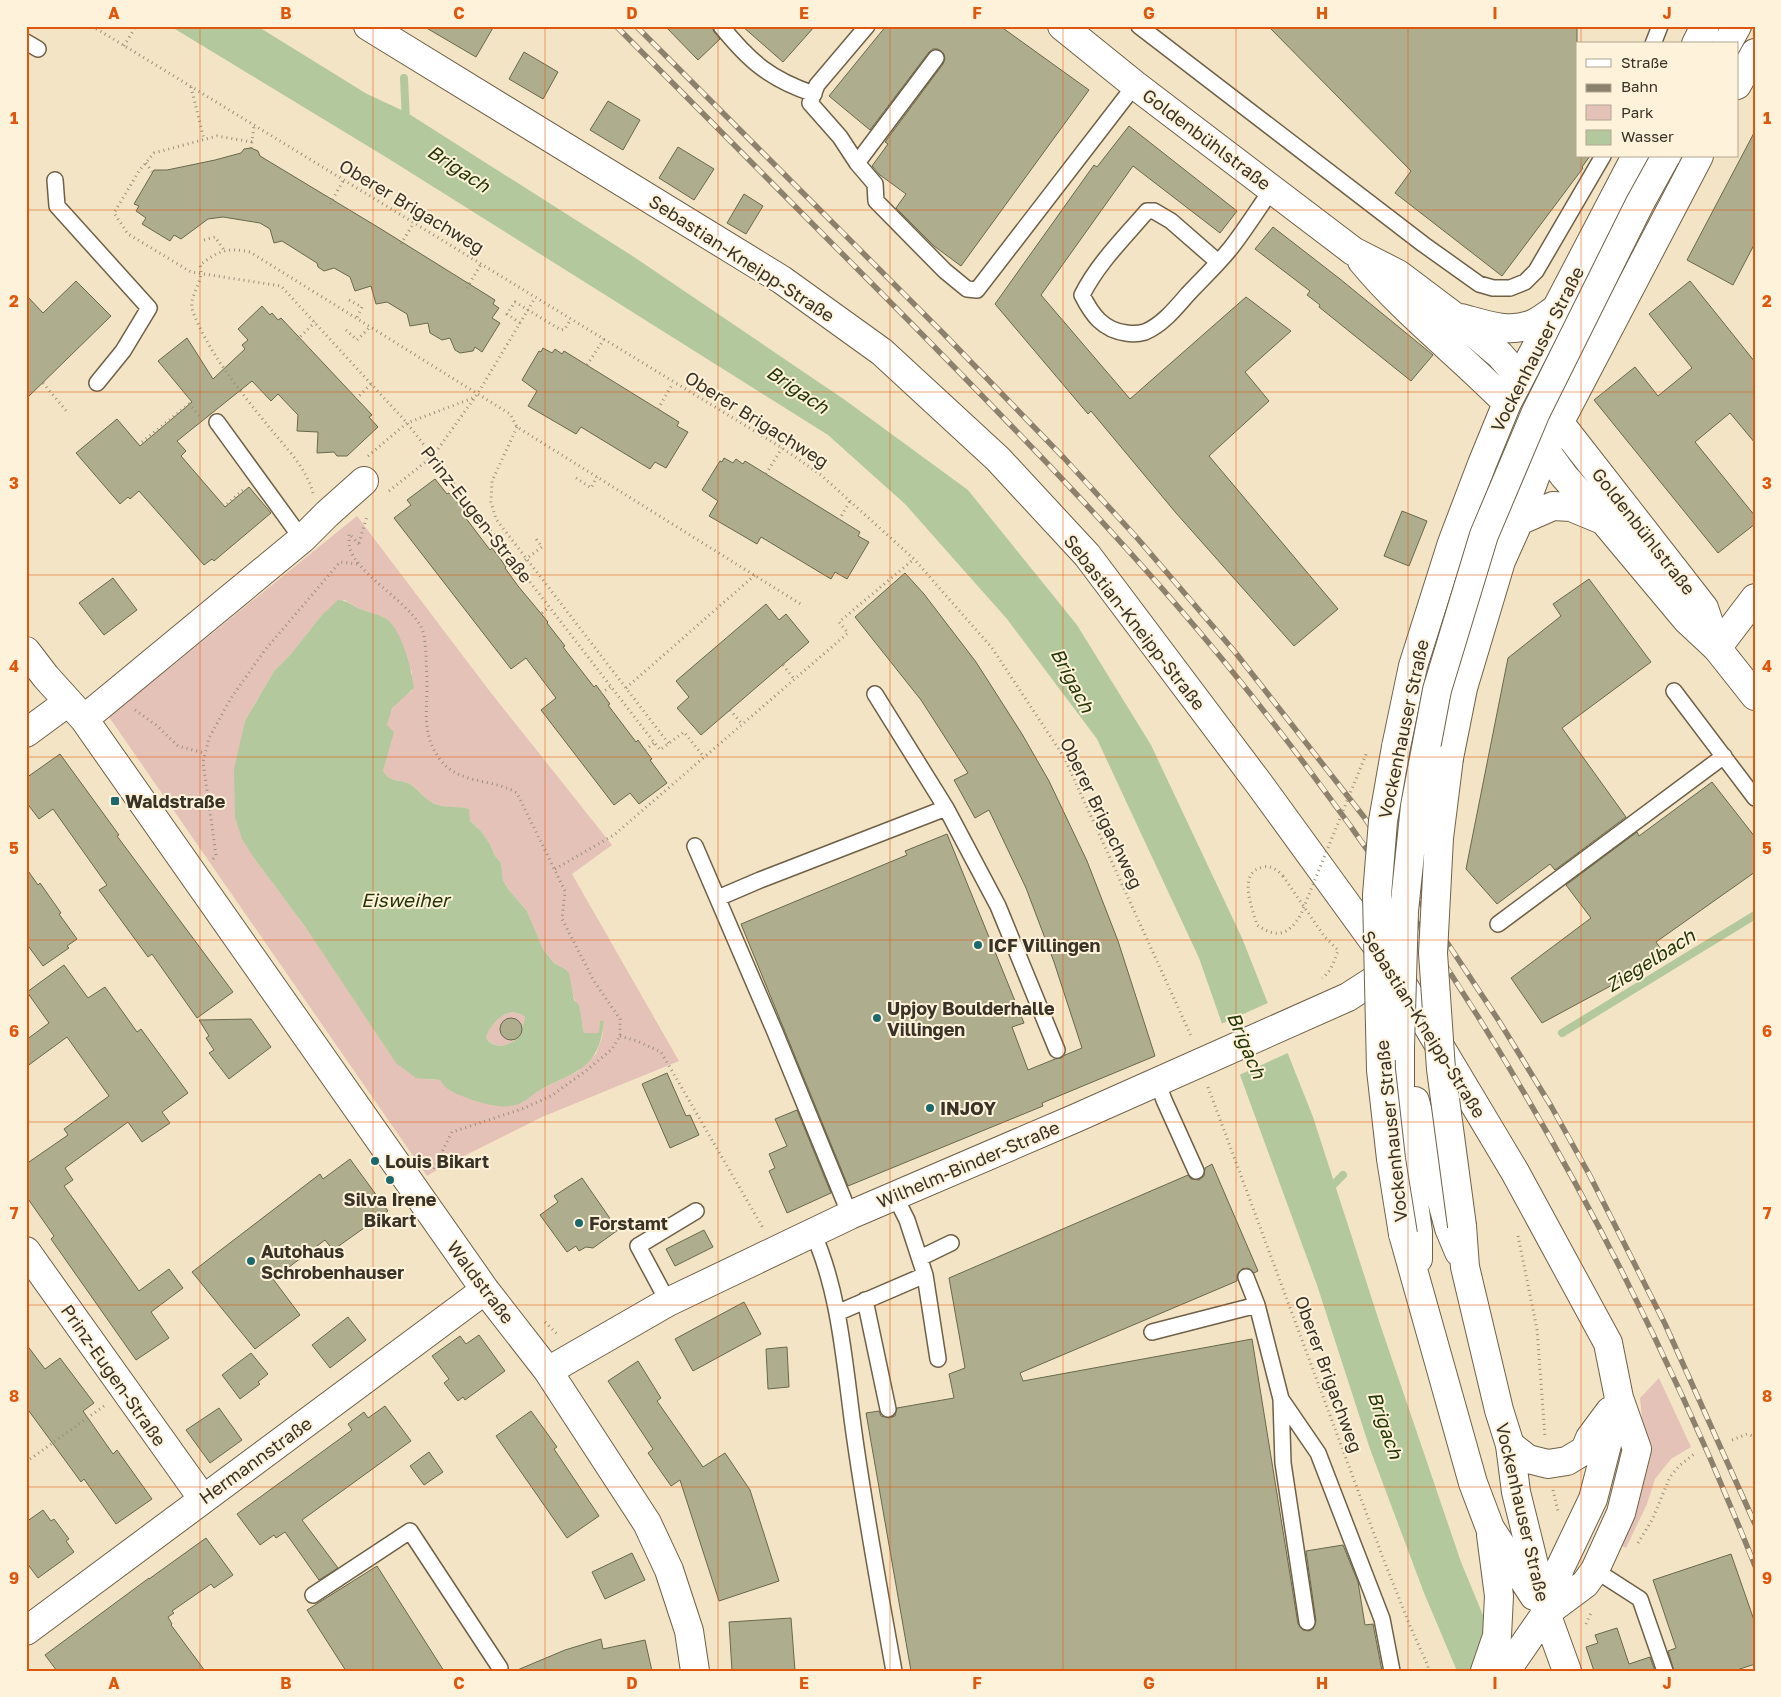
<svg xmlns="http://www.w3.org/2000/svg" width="1781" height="1697" font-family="'Golos Text',sans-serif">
	<rect width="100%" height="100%" fill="#f4e4c6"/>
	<path fill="#e5c2b8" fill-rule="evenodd" d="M357 516 488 689 612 845 572 874 679 1061 542 1117 442 1167 427 1176 109 717ZM344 600 360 609 385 618 412 672V691C404 695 395 701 391 709 383 727 386 751 382 771 391 784 399 778 410 784 418 788 423 797 431 802 440 808 455 807 465 808L470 821 481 831 490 844 495 856 501 863 503 880 508 889 527 911 543 949 554 963 565 969C569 980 572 991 575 1001 578 1012 583 1021 584 1033H599L604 1021 602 1037 596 1054 578 1071 538 1091 523 1102 449 1090 440 1080 427 1079 306 928 254 858 242 737 245 721 274 671 291 654 321 616Z
		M512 1012 521 1014 525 1017C523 1024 522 1032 518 1037 510 1047 493 1050 486 1037 491 1025 497 1016 512 1012Z
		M1659 1378 1691 1447 1671 1459 1655 1479 1647 1504 1626 1548 1618 1544 1643 1428 1640 1398Z"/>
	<path fill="#b3c99d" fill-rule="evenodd" d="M170 26H257L367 94 406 112 634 257 845 400 968 490 1077 625 1151 745 1242 938 1313 1117 1380 1324 1461 1562 1506 1671H1457L1424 1593 1370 1449 1317 1285 1241 1078 1199 958 1097 739 1007 619 905 504 828 435 389 159Z
		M338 600C347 600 354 607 363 610 370 613 378 614 385 618 401 627 412 670 414 688L392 708 387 725 394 732 383 771C391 784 399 778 410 784 420 790 426 802 438 805 448 808 459 806 469 809L470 821 481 831 490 844 495 856 501 863 503 880 508 889 527 911 543 949 554 963 565 969 569 973 574 1000 579 1005 584 1033H599L600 1021H604C599 1069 578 1070 540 1090 530 1096 523 1105 510 1106 496 1109 464 1098 451 1091 446 1089 443 1084 440 1080L416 1078 396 1063 306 928 254 858 242 839 235 817 234 769 245 721 274 671 291 654 321 616ZM512 1012 521 1014 525 1017C523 1024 522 1032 518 1037 510 1047 492 1050 486 1037 491 1025 498 1016 512 1012Z"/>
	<path fill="#f4e4c6" d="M1270 1002 1290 1052 1237 1076 1219 1025Z"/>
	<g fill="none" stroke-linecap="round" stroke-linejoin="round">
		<path stroke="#b3c99d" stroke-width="8" d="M404 78 406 121
			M1562 1033 1755 915
			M1329 1189 1343 1175"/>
	</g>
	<path fill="#aeae8f" stroke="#69684c" d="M423 26H494L476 57Z
		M665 26H712L714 32 720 39 698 60Z
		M742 26H815L783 62Z
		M886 26H1000L1089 90 961 266 934 246 896 208 906 194 880 175 872 166 888 144 885 142 943 64 945 59 944 54 938 49H933L929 52 870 130 829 96Z
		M1268 26H1577V156H1590L1582 167 1583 168 1502 276 1395 193 1411 171Z
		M524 52 558 72 543 99 509 79Z
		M608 101 640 120 623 150 590 130Z
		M1129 126 1237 211 1220 233 1133 166 1041 295 1130 399 1246 297 1291 331 1245 372 1269 401 1209 456 1338 609 1294 646 1176 513 1091 411 1088 414 995 304 1094 165 1097 167Z
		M1755 131V243L1733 285 1687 260Z
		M678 147 714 169 694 200 659 178Z
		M251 148 258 151 260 156 381 229 495 300 493 304 499 308 492 318 500 323 482 352 475 347 473 351 460 353 455 350 450 338 442 340 430 333 428 323 410 326 407 314 387 302 376 304 371 286 355 291 350 277 334 268 324 271 318 267 317 263 282 241 274 243 270 229 260 223 223 217 208 219 181 239 174 235 170 241 142 224 146 218 136 211 139 206 134 204 154 170H167L215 160 241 153 244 149Z
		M744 194 763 206 746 234 727 223Z
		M1273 227 1340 279 1433 355 1411 381 1319 307 1320 305 1307 295 1310 291 1255 249Z
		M76 281 111 316 26 399V295L43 313Z
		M1690 281 1755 362V443L1730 413 1695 442 1755 516V524L1718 553 1594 400 1635 367 1658 396 1692 368 1649 314Z
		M262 306 270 315 272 313 278 320 281 318 372 415 369 417 378 427 347 456H337L334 452 317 453 318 432 297 431 298 415 278 394 271 401 252 381 177 441 186 451 181 456 225 507 249 487 271 513 214 561 212 559 204 565 139 491 130 499 128 497 120 504 76 453 117 419 140 446 192 402 158 361 187 338 213 379 245 349 242 345 248 340 238 329Z
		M543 348 552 353 555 349 562 354 564 351 679 422 677 426 688 432 666 468 655 462 650 469 581 427 576 434 528 406 537 391 522 380 539 351 541 352Z
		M724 458 733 463 736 459 743 464 745 461 860 532 858 536 869 542 847 579 835 572 831 579 761 537 757 544 709 516 718 501 702 490 720 461 722 462Z
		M435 479 447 494 449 493 456 501 464 511 462 513 490 550 492 548 499 557 506 567 505 568 518 586 548 622 547 623 565 646 563 647 594 687 596 685 610 704 608 705 636 742 638 740 645 750 652 759 650 760 667 783 639 804 630 793 614 805 541 710 556 698 526 658 511 669 394 518 411 505 407 500Z
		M1402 511 1427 521 1409 566 1384 556Z
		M905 573 924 594 976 662 1022 734 1049 781 1087 861 1118 941 1155 1056 1042 1103 1043 1106 848 1186 741 924 907 855 905 851 947 834 1024 1023 1012 1027 1028 1070 1055 1059 1061 1058 1065 1055 1082 1048 1054 962 1026 888 989 810 975 818 954 780 968 773 921 700 855 617Z
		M113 578 137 610 104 635 79 603Z
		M1589 579 1651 662 1562 728 1626 817 1555 870 1550 864 1497 904 1466 869 1508 658 1561 616 1553 604Z
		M766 604 779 620 786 614 809 642 701 735 677 708 689 697 676 681Z
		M60 754 119 835 117 836 233 992 197 1018 152 954 148 957 99 890 107 885 53 809 39 819 26 802V778Z
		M1712 782 1755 837V872L1656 942 1666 956 1542 1023 1511 978 1591 918 1566 885 1637 832 1639 836Z
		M26 868 38 885 40 883 61 913 59 914 77 939 67 946 69 948 43 966 26 943Z
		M64 965 88 998 105 987 137 1032 141 1029 188 1093 162 1112 170 1123 142 1142 128 1122 65 1168 73 1180 64 1186 139 1291 169 1269 183 1288 151 1312 169 1338 136 1360 51 1239 54 1236 26 1196V1164L68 1135 64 1129 109 1096 67 1037 26 1067V1040L49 1023 27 992Z
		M500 1029a11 11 0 1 1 22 0a11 11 0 1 1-22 0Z
		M251 1019 271 1047 229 1079 209 1053 214 1050 206 1038 209 1036 199 1020Z
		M667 1073 686 1116 690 1115 699 1135 670 1148 642 1084Z
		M797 1110 831 1193 787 1213 769 1171 775 1168 769 1154 787 1146 775 1119Z
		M350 1159 388 1211 333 1250 325 1240 273 1279 300 1315 255 1349 192 1272 320 1174 323 1179Z
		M1212 1164 1258 1271 1254 1273 1248 1268 1242 1269 1237 1275V1281L1020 1373 1023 1381 1252 1339 1298 1624 1303 1630 1309 1631 1313 1629 1316 1621 1306 1551 1343 1545 1358 1582 1365 1625 1373 1624 1382 1671H911L866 1413 879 1411 881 1416 889 1418 895 1416 897 1408 954 1398 949 1374 965 1368 949 1278 1188 1175 1191 1179 1199 1180 1204 1176 1205 1168Z
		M582 1178 618 1230 593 1248 586 1247 579 1251 576 1246 567 1252 540 1215 558 1202 554 1196Z
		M704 1230 713 1247 675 1266 666 1249Z
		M744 1302 761 1334 693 1371 675 1339Z
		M348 1317 366 1340 330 1368 312 1345Z
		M479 1335 505 1371 465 1400 463 1397 458 1401 444 1383 449 1379 432 1356 460 1336 466 1344Z
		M26 1344 45 1369 60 1358 94 1403 83 1411 113 1454 117 1450 152 1499 116 1524 84 1479 81 1482 26 1407Z
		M787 1347 789 1387 768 1389 766 1349Z
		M251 1353 268 1374 258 1382 260 1384 240 1399 222 1375Z
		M638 1361 661 1398 657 1401 703 1467 725 1453 750 1490 779 1581 719 1601 680 1480 671 1486 648 1453 653 1449 608 1381Z
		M385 1406 411 1441 302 1520 338 1568 319 1580 285 1532 276 1538 274 1535 260 1545 237 1514 352 1430 348 1424 364 1412 368 1418Z
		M219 1408 242 1440 210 1463 186 1430Z
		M531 1411 557 1447 554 1449 599 1516 567 1538 496 1436Z
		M429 1452 443 1472 424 1485 410 1466Z
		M43 1510 51 1521 54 1519 69 1539 66 1541 74 1552 38 1578 26 1562V1522Z
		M206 1538 233 1575 214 1588 211 1584 172 1611 174 1613 168 1617 172 1624 171 1625 205 1671H57L45 1655 149 1578V1579Z
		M632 1553 645 1580 605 1599 592 1572Z
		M1731 1554 1755 1623V1664L1734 1671H1674L1668 1651 1676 1648 1653 1580Z
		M377 1566 444 1671H346L307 1610Z
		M791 1618 795 1671H732L729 1622Z
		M1617 1628 1629 1664 1650 1657 1655 1671H1594L1586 1647 1598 1643 1595 1635Z
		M601 1639 603 1649 645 1640 652 1671H515L565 1650Z"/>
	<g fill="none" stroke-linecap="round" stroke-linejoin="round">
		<defs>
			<path id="lane" d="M721 26C750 62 770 79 814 94
				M867 26 817 85 810 103 840 137 857 163 875 184 876 201 945 271 967 289 977 290 1135 85
				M1139 26 1423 244 1479 284 1493 288H1510L1525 282 1536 271 1603 156
				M26 42 38 49
				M1653 44 1660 26
				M857 163 936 58
				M55 180 57 206 149 308 123 351 97 383
				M1218 262 1171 221 1154 211H1147C1124 238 1098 263 1082 295 1092 315 1103 330 1126 333 1132 334 1138 334 1145 332 1162 325 1176 308 1188 294 1202 279 1217 265 1230 249 1245 230 1258 209 1272 189
				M217 422 302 539
				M1674 691 1755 798
				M875 694 946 808 998 906 1057 1050
				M695 846 775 1032 850 1215
				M718 898 760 880 946 808
				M1498 924 1724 756
				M1157 1081 1164 1100 1196 1171
				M813 1233C841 1295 845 1372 855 1440 866 1517 880 1594 894 1671
				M920 1258 951 1243
				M925 1275 938 1359
				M1246 1277 1257 1305 1281 1399 1283 1463 1307 1622
				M865 1300 888 1409
				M668 1302 638 1246 696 1211
				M837 1313 925 1275 907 1220 895 1196
				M1152 1332 1257 1305
				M1281 1399 1318 1453 1382 1619 1392 1671
				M1595 1570 1640 1599 1665 1671
				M313 1595 410 1531 500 1668 499 1671"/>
			<path id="street" d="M368 26 782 280 882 352 998 459 1087 555 1260 785 1393 968 1515 1172 1608 1343 1619 1398 1637 1449 1621 1513 1595 1570 1585 1584 1546 1613
				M1717 648 1755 598
				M26 651 46 677 84 719 485 1290 548 1371 647 1523 669 1570 689 1631 695 1671
				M84 719 302 539 327 514 364 481
				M26 733 68 702
				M26 1251 203 1499
				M548 1371 668 1302 850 1215 1076 1118 1348 997 1393 968
				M1510 1445 1528 1459 1548 1464 1567 1461 1585 1450 1590 1438 1610 1411
				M1546 1613 1560 1568 1593 1499 1619 1398
				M26 1631 485 1290"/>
			<path id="secondary" d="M1062 26 1135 85 1353 251 1398 274 1455 317 1500 355 1520 378
				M1696 44 1705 26
				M1727 44 1737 26
				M1737 85 1755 53
				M1362 261C1405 313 1460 355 1507 403
				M1461 318C1484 324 1507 333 1530 325 1539 322 1548 314 1556 309
				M1559 422 1704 608 1716 644
				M1545 450 1564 476 1605 522 1687 620 1717 648 1755 696
				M1519 521 1553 506 1571 507 1600 519
				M1396 747 1413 666 1452 543 1482 464 1507 403 1636 156
				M1449 758 1463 688 1501 561 1519 521 1545 450 1699 156
				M1400 1047V1105L1418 1232V1259
				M1415 1101 1449 1228 1459 1252
				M1462 1226 1465 1267 1499 1410 1510 1445 1516 1492 1546 1613 1567 1671
				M1403 1234 1473 1483 1490 1528 1534 1596
				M1485 1671 1497 1636 1499 1596 1491 1535
				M1506 1671 1546 1613"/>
		</defs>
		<use href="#lane" stroke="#6f6147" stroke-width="18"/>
		<use href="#street" stroke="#6f6147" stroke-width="30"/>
		<use href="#secondary" stroke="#6f6147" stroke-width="30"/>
		<path stroke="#9b907a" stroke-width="3" stroke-dasharray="1 4" stroke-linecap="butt" d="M92 26 782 448 821 475 914 559 992 648 1064 757 1192 1038
			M124 46 136 26
			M191 87 204 139
			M252 142 217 136 154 153 139 171 114 213 128 234 191 272 281 286 407 423 660 750 684 732 704 757
			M251 148 254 126
			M146 163 152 172
			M330 204 343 181
			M204 240 215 237 224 250
			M401 244 413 224
			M467 288 481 264
			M349 300 362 307 357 318
			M520 323 507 314 515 302 561 330 565 329 571 319
			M346 330 357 340 370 327
			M297 340 315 322
			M587 365 604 339
			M43 383 68 413
			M356 399 371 384
			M658 409 673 383
			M517 427 492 481 491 502 496 519 669 744
			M142 442 189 404 200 417
			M368 456 407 423 473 398
			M766 474 782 448
			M576 478 591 488 597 477
			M389 491 433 456 478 393 535 298
			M313 493C306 467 285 447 269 427 240 391 210 355 193 312 187 296 205 283 200 265 218 251 227 247 250 252L510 414 517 427 802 605
			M456 501 464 496
			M227 504 244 489
			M839 520 850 501
			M359 543 367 516
			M359 544 349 534C349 539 349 545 350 549 359 575 405 600 420 625 425 632 425 645 426 654 426 664 427 675 427 685 427 712 422 734 439 758 457 785 493 778 517 793L565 891 562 919 594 981 620 1019V1036L612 1049 587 1070 551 1096 522 1109 452 1132 433 1170
			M499 557 506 551
			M517 566 542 547 534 536
			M542 613 549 607
			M783 665 794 679
			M626 688 755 575
			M601 693 610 687
			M135 710 156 725 178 746 205 753
			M730 710 742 724
			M645 750 654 743
			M213 859 216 855 203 762 209 738 231 698 265 650 340 562 359 564
			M555 869 614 835 848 633 839 622 914 559
			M1283 876 1324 936 1338 950C1335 960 1331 972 1322 978
			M620 1036 637 1041 661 1052 763 1228
			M1208 1087 1383 1558 1410 1626 1428 1666V1671
			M1518 1236 1537 1329 1545 1437
			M545 1322 558 1335
			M1732 1440 1747 1434 1755 1437
			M26 1462 104 1406
			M1553 1490 1558 1511
			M1638 1543 1652 1520 1670 1477 1679 1466 1694 1454
			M1586 1624 1591 1613"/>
		<use href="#lane" stroke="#fff" stroke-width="15"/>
		<use href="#street" stroke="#fff" stroke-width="28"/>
		<use href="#secondary" stroke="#fff" stroke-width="28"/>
		<defs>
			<path id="rail" d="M616 26C714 125 812 223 910 322 1019 433 1128 544 1227 665 1448 936 1626 1241 1755 1566
				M636 26 942 332 1064 458 1138 539 1235 652 1364 817 1499 1021 1551 1106 1589 1174 1665 1324 1755 1524"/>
		</defs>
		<use href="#rail" stroke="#8b816d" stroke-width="5.5"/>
		<use href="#rail" stroke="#fff2da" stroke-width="4" stroke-dasharray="11" stroke-linecap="butt"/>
		<defs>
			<path id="secondary-bridge" d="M1396 747 1383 821 1377 895 1381 1070 1391 1159 1403 1234
				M1449 758 1439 838 1433 953 1441 1069 1462 1226
				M1400 1047 1404 911 1415 806 1437 690 1484 535 1536 412 1640 203 1666 156"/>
		</defs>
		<use href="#secondary-bridge" stroke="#6f6147" stroke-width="30" stroke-linecap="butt"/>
		<path stroke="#9b907a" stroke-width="3" stroke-dasharray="1 4" stroke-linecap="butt" d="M1283 876C1278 871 1272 865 1263 867 1237 873 1252 907 1257 925 1277 939 1289 935 1301 914L1367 752"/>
		<use href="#secondary-bridge" stroke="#fff" stroke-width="28"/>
	</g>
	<path fill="none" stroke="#df570d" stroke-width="1" stroke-opacity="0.55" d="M200 26V1671M373 26V1671M545 26V1671M718 26V1671M890 26V1671M1063 26V1671M1236 26V1671M1408 26V1671M1581 26V44M1581 156V1671M26 210H1755M26 392H1755M26 575H1755M26 757H1755M26 940H1755M26 1122H1755M26 1305H1755M26 1487H1755"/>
	<g fill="#1c696d" stroke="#fff2da" stroke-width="2">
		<rect x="110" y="796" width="10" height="10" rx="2.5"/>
		<circle cx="978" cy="945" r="5"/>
		<circle cx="877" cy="1018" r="5"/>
		<circle cx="930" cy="1108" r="5"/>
		<circle cx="375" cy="1161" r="5"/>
		<circle cx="390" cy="1180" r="5"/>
		<circle cx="579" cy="1223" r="5"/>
		<circle cx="251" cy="1261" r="5"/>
	</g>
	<g text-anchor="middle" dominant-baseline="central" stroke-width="4" stroke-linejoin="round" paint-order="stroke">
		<g font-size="18" fill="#393327" stroke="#fff2da">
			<text transform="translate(1207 139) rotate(37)">Goldenbühlstraße</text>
			<text transform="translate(412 206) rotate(31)">Oberer Brigachweg</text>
			<text transform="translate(742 258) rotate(33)">Sebastian-Kneipp-Straße</text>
			<text transform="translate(1537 349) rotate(-63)">Vockenhauser Straße</text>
			<text transform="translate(757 419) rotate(32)">Oberer Brigachweg</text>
			<text transform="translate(477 514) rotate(52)">Prinz-Eugen-Straße</text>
			<text transform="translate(1644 531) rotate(52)">Goldenbühlstraße</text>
			<text transform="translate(1135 622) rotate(52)">Sebastian-Kneipp-Straße</text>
			<text transform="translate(1403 729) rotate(-78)">Vockenhauser Straße</text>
			<text transform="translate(1102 813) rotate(64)">Oberer Brigachweg</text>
			<text transform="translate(1424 1024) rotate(58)">Sebastian-Kneipp-Straße</text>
			<text transform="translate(1391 1131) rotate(-96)">Vockenhauser Straße</text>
			<text transform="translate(968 1164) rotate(-23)">Wilhelm-Binder-Straße</text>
			<text transform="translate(481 1282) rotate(53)">Waldstraße</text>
			<text transform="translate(1329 1374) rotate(70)">Oberer Brigachweg</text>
			<text transform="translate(114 1375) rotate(55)">Prinz-Eugen-Straße</text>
			<text transform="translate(255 1460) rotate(-36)">Hermannstraße</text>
			<text transform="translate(1523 1512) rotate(77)">Vockenhauser Straße</text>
		</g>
		<g font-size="18" font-weight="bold" fill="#393327" stroke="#fff2da" text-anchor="start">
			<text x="125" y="801">Waldstraße</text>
			<text x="988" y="945">ICF Villingen</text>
			<text x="887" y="1008">Upjoy Boulderhalle<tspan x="887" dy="21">Villingen</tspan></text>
			<text x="940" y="1108">INJOY</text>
			<text x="385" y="1161">Louis Bikart</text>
			<text x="390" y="1199" text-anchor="middle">Silva Irene<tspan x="390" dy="21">Bikart</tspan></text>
			<text x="589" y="1223">Forstamt</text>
			<text x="261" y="1251">Autohaus<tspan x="261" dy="21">Schrobenhauser</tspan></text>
		</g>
		<g font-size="19" font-style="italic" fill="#243807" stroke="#fff2da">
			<text transform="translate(459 168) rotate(33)">Brigach</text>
			<text transform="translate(798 389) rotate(34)">Brigach</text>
			<text transform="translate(1073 680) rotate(62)">Brigach</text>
			<text x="405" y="899">Eisweiher</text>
			<text transform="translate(1650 960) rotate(-32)">Ziegelbach</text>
			<text transform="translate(1247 1045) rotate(67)">Brigach</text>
			<text transform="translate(1386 1425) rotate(71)">Brigach</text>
		</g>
	</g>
	<rect width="1781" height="1697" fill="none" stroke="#fff2da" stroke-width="55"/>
	<rect x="1576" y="42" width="162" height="115" fill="#fff2da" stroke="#b0a692"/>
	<rect x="1586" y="59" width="25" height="8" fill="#ffffff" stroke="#b0a692"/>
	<text x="1621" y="68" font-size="15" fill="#393327">Straße</text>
	<rect x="1586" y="84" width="25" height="8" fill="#8b816d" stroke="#b0a692"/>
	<text x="1621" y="92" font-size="15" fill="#393327">Bahn</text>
	<rect x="1586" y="105" width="25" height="15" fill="#e5c2b8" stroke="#b0a692"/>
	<text x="1621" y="118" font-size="15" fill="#393327">Park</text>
	<rect x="1586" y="130" width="25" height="15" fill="#b3c99d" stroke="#b0a692"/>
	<text x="1621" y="142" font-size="15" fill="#393327">Wasser</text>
	<rect x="28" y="28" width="1726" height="1642" fill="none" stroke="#df570d" stroke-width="2"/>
	<g font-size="16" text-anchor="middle" font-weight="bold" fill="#df570d">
		<text x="114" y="19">A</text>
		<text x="286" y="19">B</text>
		<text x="459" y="19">C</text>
		<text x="632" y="19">D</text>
		<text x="804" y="19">E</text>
		<text x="977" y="19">F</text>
		<text x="1149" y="19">G</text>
		<text x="1322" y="19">H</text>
		<text x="1495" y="19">I</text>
		<text x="1667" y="19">J</text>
		<text x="14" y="124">1</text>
		<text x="1767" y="124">1</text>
		<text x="14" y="307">2</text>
		<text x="1767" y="307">2</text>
		<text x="14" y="489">3</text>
		<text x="1767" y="489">3</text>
		<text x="14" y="672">4</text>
		<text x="1767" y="672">4</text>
		<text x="14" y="854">5</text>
		<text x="1767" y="854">5</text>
		<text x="14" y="1037">6</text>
		<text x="1767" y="1037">6</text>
		<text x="14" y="1219">7</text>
		<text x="1767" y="1219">7</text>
		<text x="14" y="1402">8</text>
		<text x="1767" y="1402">8</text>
		<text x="14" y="1584">9</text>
		<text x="1767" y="1584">9</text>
		<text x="114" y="1689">A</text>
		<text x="286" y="1689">B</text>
		<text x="459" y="1689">C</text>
		<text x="632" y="1689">D</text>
		<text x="804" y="1689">E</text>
		<text x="977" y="1689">F</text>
		<text x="1149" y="1689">G</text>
		<text x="1322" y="1689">H</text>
		<text x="1495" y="1689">I</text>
		<text x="1667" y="1689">J</text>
	</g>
</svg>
